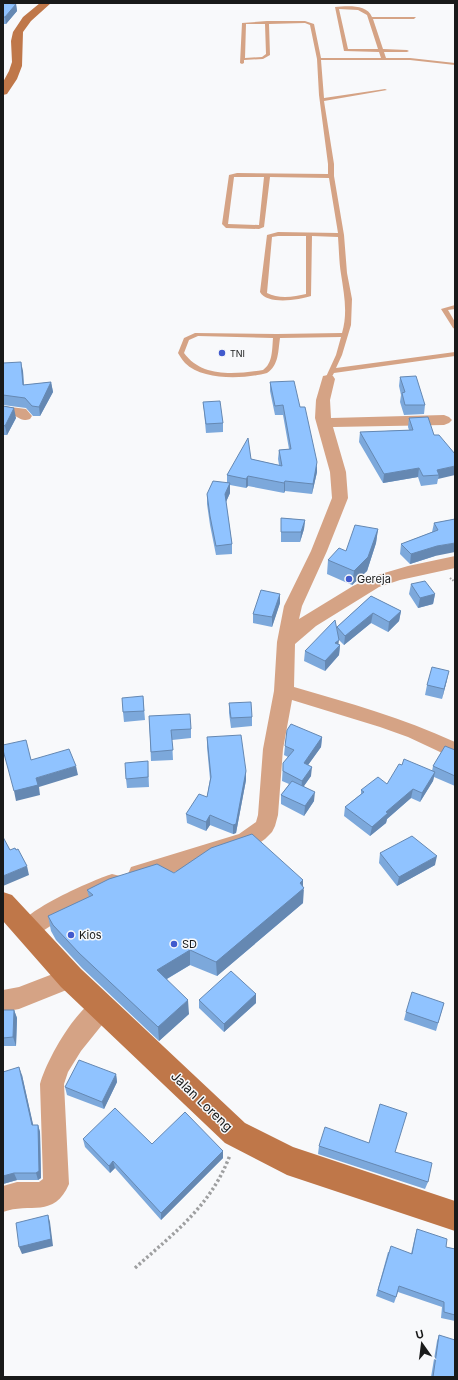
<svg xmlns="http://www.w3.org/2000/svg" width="458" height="1380" font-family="Inter,sans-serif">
	<rect width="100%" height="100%" fill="#f8f9fb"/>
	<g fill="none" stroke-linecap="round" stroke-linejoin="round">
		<path stroke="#9e9fa0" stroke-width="2" stroke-dasharray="1.5 1.5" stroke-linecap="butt" d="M450 578 455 582"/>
		<path stroke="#9e9fa0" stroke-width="3.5" stroke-dasharray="2.5 2.5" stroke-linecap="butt" d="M135 1268C174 1233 211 1206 230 1155"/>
		<path fill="#d5a385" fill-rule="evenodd" d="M335 7C347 6 367 4 372 17H416L414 19H373L383 49 407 50 409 51 407 52H384L386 58H410L455 63V65L410 60H321L324 98 385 89 387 90 324 101 334 164V176L344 235 347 273 352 299 351 325 342 355 336 368 455 352V356L334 373 330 380 328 381 325 379 336 355 341 337 280 338C278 351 279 365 267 373 245 379 203 381 185 363 182 360 180 356 178 353L184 338 195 333 277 334 342 333C348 313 344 294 341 274 339 262 339 249 338 237L312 236 311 296C299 300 267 305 260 292L267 235 278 232 338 233 329 178 270 177 264 227 259 229 226 228 222 224 229 175 237 173 328 174V164L319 95 317 59 310 25 305 23 269 24 270 55 263 59 244 60V63L242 64 240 63 242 23 267 21H305L314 24 321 58H381L379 52 344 51ZM339 9 358 10 367 15 378 49H348ZM246 24H265L266 54 262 57 245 58ZM234 177H264L259 225 228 224ZM278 236H306V294C294 297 278 299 267 293L272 237ZM198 336 273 338C272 349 273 363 263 370 236 374 202 378 184 353L189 340Z
			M455 305V309L448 310 455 322V329L453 328 441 309Z"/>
		<path fill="#d5a385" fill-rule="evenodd" d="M328 375 333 376 335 379 330 400 331 418 444 415 449 417 452 420 449 423 444 425 333 427 346 472 348 498 327 551 302 606 299 619 353 586 374 576 408 566 455 556V568L400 580 379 587 316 626 295 644 294 687C349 703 403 718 455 742V759L408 737 380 727 292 700 283 749 278 815 275 826 272 832 265 839 254 847 246 850 139 883 131 881 128 874 131 867 239 834 256 822 258 815 263 749 274 691 277 642 284 606 311 551 332 498 330 472 315 418 316 400 323 376Z
			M3 406 26 409 32 416 30 419C24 421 22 420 17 417 14 415 7 415 3 414Z
			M112 874 120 876 123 883 120 890 69 914 35 936 27 939 19 936 16 929C25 910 90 881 112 874Z
			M71 967 79 971 83 978 79 985 19 1009 3 1012V990L19 987Z
			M102 996 110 999 114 1007 110 1015 81 1051 68 1072 64 1084 69 1184C54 1219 30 1202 3 1212V1186L17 1182H39L43 1179 40 1084C47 1059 77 1005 102 996Z"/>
		<path fill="#bf7749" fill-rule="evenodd" d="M40 3H51L31 21 23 32 22 66 17 79 7 94 3 95V82L9 71 12 62 11 41 13 32 23 17Z
			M3 892 12 895 81 969 245 1123 293 1147 455 1201V1231L287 1175 225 1143 61 987 3 921Z"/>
	</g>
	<path fill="#7ca8db" d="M3 3 16 4 17 11 6 24H3Z
		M3 363 23 371 24 385 51 382 53 392 40 416H33L26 408 3 405Z
		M400 377 425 405 424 414 404 415 400 402 401 395 399 386Z
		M270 382 300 407 317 472 312 494 285 491 284 493 248 486 246 488 230 485V493L226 502 232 544V554L216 555 210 525 207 504V494L227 483V475L251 459 279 465 278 459 279 450 289 449 283 415H275L270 391Z
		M203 402 223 423V432L206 433 204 411Z
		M3 406 16 418 7 435H3Z
		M409 418 434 435 455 454 438 479 437 484 421 486 418 477 383 483 359 442 360 432 409 430 408 427Z
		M281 518 305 520 304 529 300 542H281Z
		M455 519 435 556 410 564 400 554 401 544 432 532 434 523Z
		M378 529 376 543 367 571 352 585 327 574 328 560 346 551Z
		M411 584 435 594 433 604 418 608 409 594Z
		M280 594V603L272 627 253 623V614Z
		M371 596 401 611 399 621 388 632 371 623 344 645 338 639V644L340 645 339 655 325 671 304 661 305 651 337 632V627Z
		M447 680 442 699 425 695 427 685Z
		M143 696 145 720 124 722 123 712Z
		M229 703 252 717V726L231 728 229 713Z
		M149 716 191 729V738L172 740 173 760 151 761Z
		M207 737 246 771V780L236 833 233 834 210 825 206 831 187 823 186 814 207 797 210 779 207 747Z
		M322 737 321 747 308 765 311 776 304 786 314 801 304 816 281 804V795L289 784 282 781 283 763 288 757 284 755 285 746Z
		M455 750V786L434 777 433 781 420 802 411 798 387 819 386 823 370 836 344 816 345 807 361 794V790L387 784 432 771 433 766Z
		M148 761 149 787 127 788 126 779Z
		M380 853 435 865 397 886 379 863Z
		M174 873 303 880V903L217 976 190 965 167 979 189 1014 159 1041 82 968 56 940 51 931 48 916 89 897 87 890Z
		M256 994V1003L224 1032 199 1008V1000Z
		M444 1003 436 1031 404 1020 406 1012Z
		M3 1010H14L17 1018 16 1046H3Z
		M116 1074 117 1082 104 1109 67 1095 65 1087Z
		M22 1075 33 1125H38L40 1132 41 1178 38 1180H17L3 1184Z
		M83 1139 152 1144 223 1158 161 1220 115 1168 110 1173 85 1147Z
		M369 1143 395 1152 428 1182 425 1189 318 1154 319 1146Z
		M417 1229 446 1247 455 1249V1321L441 1318 442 1307 398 1292 394 1303 376 1296 388 1252 411 1254 415 1236Z
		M439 1335 455 1377H431L437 1341Z"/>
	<path fill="#6588b2" d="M16 4 17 11 6 24 5 17Z
		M21 362 23 371 24 395 23 385Z
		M51 382 53 392 40 416 39 407Z
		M14 408 16 418 7 435 5 426Z
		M317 462V472L312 494 313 484Z
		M455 466V475L438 479 439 475 437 470Z
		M419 468 418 477 383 483 384 474Z
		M248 476V486L246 488V479Z
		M285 481V491L284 493V483Z
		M230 483V493L225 504V494Z
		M305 520 304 529 300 542 301 532Z
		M378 529 376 543 367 571 352 585 354 571Z
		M455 543V552L435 556 410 564 411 554 437 546Z
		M280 594V603L272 627V617Z
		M435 594 433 604 418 608 420 598Z
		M401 611 399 621 388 632 389 622Z
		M373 613 371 623 344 645 345 636Z
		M339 640 338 648 340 645 339 655 325 671V661L335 643Z
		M449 671 447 680 442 699 444 689Z
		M322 737 321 747 303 772 304 763Z
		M76 766 78 775 39 787 40 795 16 801 14 791 36 778Z
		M312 767 311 776 301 790 302 781Z
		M246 771V780L236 833 233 834V825Z
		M435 772 433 781 420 802 422 793Z
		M413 789 411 798 387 819 386 823 370 836 372 827 386 812Z
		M315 792 314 801 304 816 305 806Z
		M210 815V825L206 831V822Z
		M437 856 435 865 397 886 399 877Z
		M27 866 29 875 3 886V876Z
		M303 880V890L304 888 303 903 217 976 216 962Z
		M190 950V965L158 984 157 970Z
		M256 994V1003L224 1032V1024Z
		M188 1000 189 1014 159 1041 158 1027Z
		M14 1010 17 1018 16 1046 13 1037Z
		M19 1067 22 1075 35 1133 32 1125Z
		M116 1074 117 1082 104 1109 102 1102Z
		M38 1125 40 1132 41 1178 38 1180 36 1173Z
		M223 1151V1158L161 1220V1213Z
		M113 1161 115 1168 110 1173 109 1166Z
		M14 1173 17 1180 3 1184V1176Z
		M48 1215 50 1222 53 1246 22 1254 19 1247Z"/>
	<path fill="#90c3ff" stroke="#6588b2" d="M3 3 16 4 5 17H3Z
		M21 362 23 385 51 382 39 407 32 406 25 398 3 395V363Z
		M416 376 425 405H405L402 393 405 392 400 377Z
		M294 381 300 407H305L317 462 313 484 285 481 284 483 248 476 246 479 227 475 248 438 251 459 282 466 279 450 291 449 283 405 275 406 270 382Z
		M220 401 223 423 206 424 203 402Z
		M3 406 14 408 5 426 3 425Z
		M428 417 434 435H439L455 454V466L437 470 439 475 423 476 419 468 384 474 360 432 413 430 409 418Z
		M213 481 230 483 225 494 232 544 216 546 210 516 207 494Z
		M281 518 305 520 301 532H281Z
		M455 519V543L437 546 411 554 401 544 438 530 434 523Z
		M355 525 378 529 368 557 354 571 328 560 339 548 346 551Z
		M425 581 435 594 420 598 411 584Z
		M261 590 280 594 272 617 253 614Z
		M371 596 401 611 389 622 373 613 345 636 337 627Z
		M335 620 339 640 335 643 340 645 325 661 305 651Z
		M432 667 449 671 444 689 427 685Z
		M143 696 144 711 123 712 122 698Z
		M251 702 252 717 231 718 229 703Z
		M190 714 191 729 171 730 173 750 151 752 149 716Z
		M291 724 322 737 304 763 312 767 302 781 283 771V763L294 750 285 746 287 730Z
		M241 735 246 771 236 824 233 825 210 815 206 822 186 814 199 794 207 797 211 777 207 737Z
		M26 740 31 760 69 749 76 766 36 778 38 785 14 791 3 750V745Z
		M445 746 455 750V776L433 766Z
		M404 759 435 772 422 793 413 789 386 812 388 813 372 827 345 807 364 792 361 790 378 777 387 784 399 764 402 765Z
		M148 761V777L126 779 125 763Z
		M292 781 315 792 305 806 281 795Z
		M252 834 303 880 300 883 304 888 216 962 190 950 157 970 188 1000 158 1027 79 953 53 925 48 916 93 895 87 890 109 879 157 864 174 873 211 848Z
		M412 836 437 856 399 877 380 853Z
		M3 837 10 850 15 848 16 850 18 849 27 866 3 876Z
		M231 971 256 994 224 1024 199 1000Z
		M412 992 444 1003 438 1023 406 1012Z
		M3 1010H14L13 1037 3 1038Z
		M79 1060 116 1074 102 1102 65 1087Z
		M19 1067 32 1125H38L39 1171 36 1173H14L3 1176V1072Z
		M380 1104 407 1113 395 1152 432 1163 428 1182 319 1146 325 1127 369 1143Z
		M115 1108 152 1144 185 1112 223 1151 161 1213 113 1161 109 1166 83 1139Z
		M48 1215 51 1239 19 1247 16 1223Z
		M417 1229 447 1239 446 1247 455 1249V1315L444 1312V1302L399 1286 396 1297 378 1290 391 1246 412 1254Z
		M439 1335 455 1340V1377H433Z"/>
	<g fill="#415acd" stroke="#f8f9fb" stroke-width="1.5">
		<circle cx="222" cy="353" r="4"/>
		<circle cx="349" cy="579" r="4"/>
		<circle cx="71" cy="935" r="4"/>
		<circle cx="174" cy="944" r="4"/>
	</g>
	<g text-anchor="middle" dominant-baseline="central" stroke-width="3" stroke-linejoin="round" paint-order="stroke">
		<g font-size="9" fill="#191a1a" stroke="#f8f9fb" text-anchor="start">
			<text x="230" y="353">TNI</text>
		</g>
		<g font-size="11" fill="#191a1a" stroke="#f8f9fb" text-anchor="start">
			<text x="357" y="579">Gereja</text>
			<text x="79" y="935">Kios</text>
			<text x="182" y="944">SD</text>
		</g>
		<g font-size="13" fill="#191a1a" stroke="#f8f9fb">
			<text transform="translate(202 1101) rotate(44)">Jalan Loreng</text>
		</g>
	</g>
	<rect width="458" height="1380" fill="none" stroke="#191a1a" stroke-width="8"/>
	<g transform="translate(422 1344) rotate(346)" stroke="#f8f9fb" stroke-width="3" paint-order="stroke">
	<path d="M0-3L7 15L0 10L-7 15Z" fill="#191a1a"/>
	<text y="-6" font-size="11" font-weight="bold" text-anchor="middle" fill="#191a1a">U</text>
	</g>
</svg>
